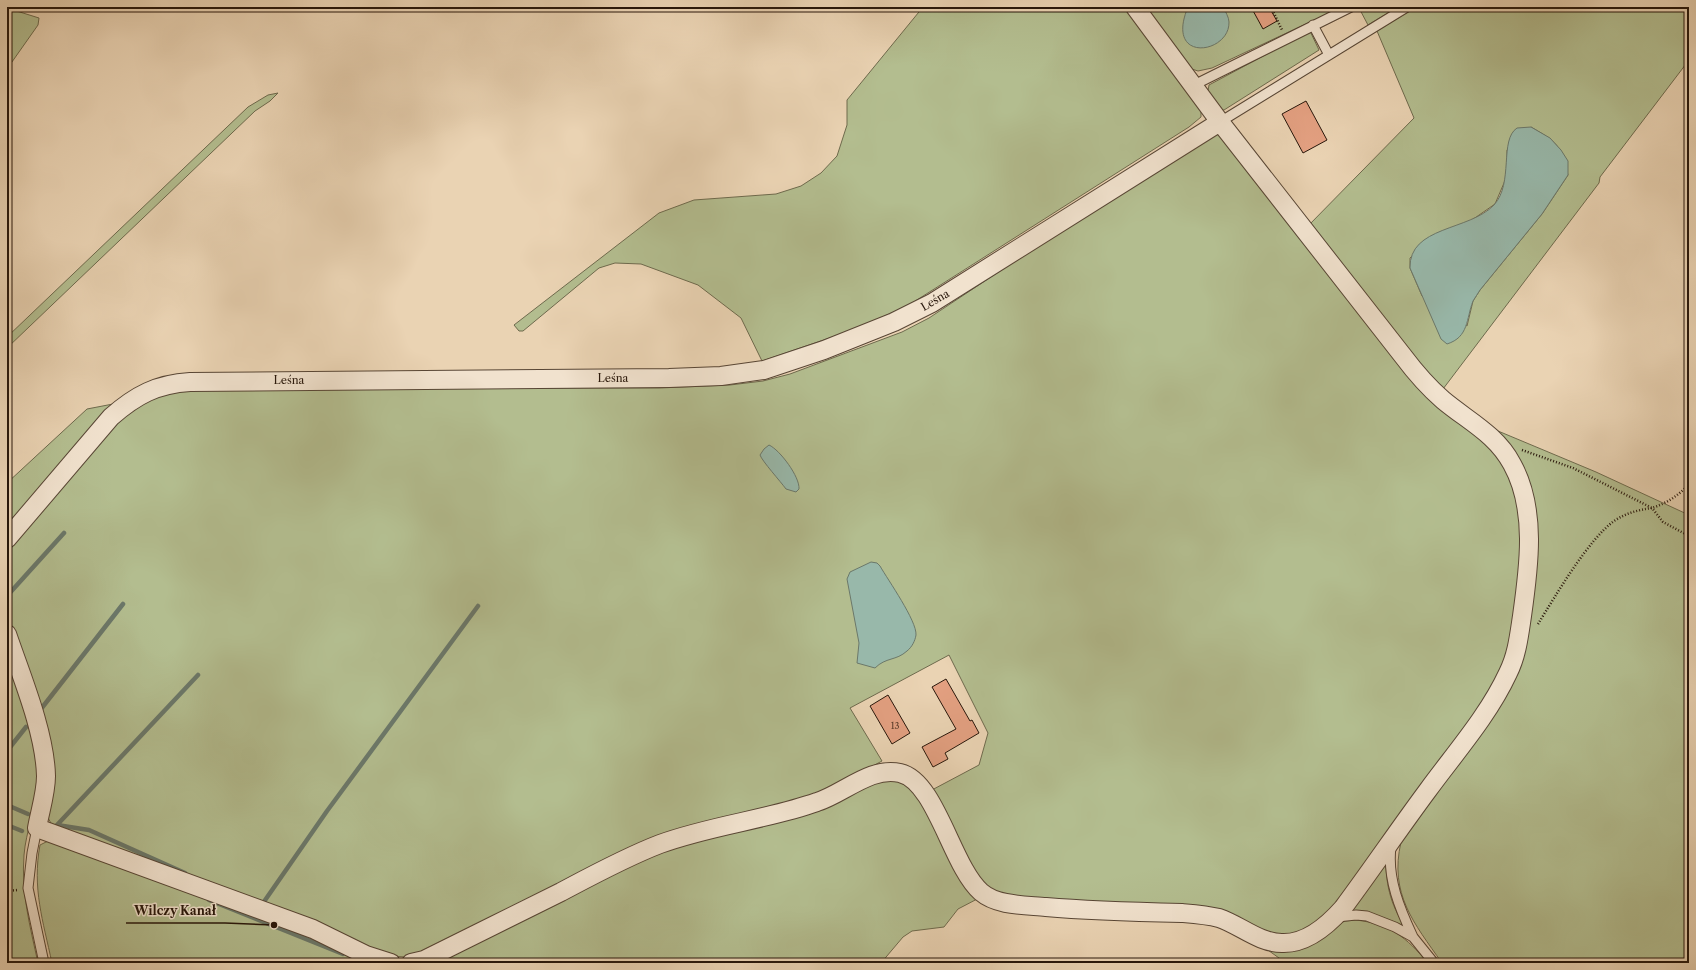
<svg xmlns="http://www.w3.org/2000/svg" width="1696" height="970" font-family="'Libre Caslon Text',serif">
	<rect width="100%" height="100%" fill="#ead3b3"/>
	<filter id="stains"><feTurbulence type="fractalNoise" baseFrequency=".005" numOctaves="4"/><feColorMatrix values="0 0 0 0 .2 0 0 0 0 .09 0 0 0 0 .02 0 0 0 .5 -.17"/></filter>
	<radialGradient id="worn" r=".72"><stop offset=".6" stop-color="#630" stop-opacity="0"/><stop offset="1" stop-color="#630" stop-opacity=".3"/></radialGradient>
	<path fill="#b3bd8f" stroke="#6e6a4d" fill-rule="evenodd" d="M923 7H1127L1201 106V117L1189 127 909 305 856 329 762 361 741 318 698 285 641 264 615 263 599 268 523 331H519L514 325 659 213 694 200 776 194 801 186 821 173 837 156 847 125V100Z
		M1145 7H1342L1212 68 1198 71 1189 68Z
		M1391 7 1393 10 1368 25 1359 8Z
		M1416 7H1689V60L1600 177 1599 183 1443 389 1429 375 1308 226 1414 118 1377 31ZM1531 127C1558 143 1560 144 1568 175L1542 214 1480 290 1473 301 1467 326 1422 296 1410 268V258L1437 233 1469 222 1495 204 1507 176V150Z
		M7 8 39 18 38 25 7 69Z
		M1310 31 1319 50 1224 110H1219L1208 91 1209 85Z
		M278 93 270 101 255 111 7 348V337L248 107 268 95Z
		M1218 133 1499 455 1506 465 1524 527 1512 644 1490 693 1332 911 1311 928 1288 935 1094 906 996 894 979 881 930 791 979 765 988 733 949 655 850 708 882 761 810 800 720 820 444 944 407 957 387 956 52 825 47 816 51 759 7 615V551L110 428 151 397 196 388H659L730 385 763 381 790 374 902 332 929 318 1027 253Z
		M113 404 18 513 7 525V483L87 409Z
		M1498 431 1596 472 1689 515V963H1442C1414 923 1389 894 1401 842L1522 654 1523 472Z
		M7 654C20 695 39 740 37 784 36 808 26 831 24 855 21 893 30 926 38 963H7Z
		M883 781H897L909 787 924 802 981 897 958 909 944 927 912 931 903 937 881 963H424L665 849Z
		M52 839 264 916 371 963H52C43 921 32 888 40 845Z
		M1386 855C1385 881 1390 905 1405 926L1368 912 1347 911Z
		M1356 920C1390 924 1406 937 1428 963H1286L1258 943 1337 925 1345 921Z"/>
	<path fill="#98b8aa" stroke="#6b786a" d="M1188 7H1224C1225 12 1229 17 1229 22 1230 54 1164 64 1188 7Z
		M1531 127 1550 138 1561 150 1568 161V175L1542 214 1480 290C1478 294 1475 297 1473 301 1466 319 1469 337 1447 344L1441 339 1410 268C1409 226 1469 231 1494 205 1514 183 1499 140 1517 128Z
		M769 445C780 450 800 477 799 489L796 492 786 489C781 482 762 461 760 455L764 449Z
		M871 562 877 563 880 566C888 580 917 621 916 635 915 641 912 647 907 651 896 661 886 657 875 668L857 663 859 643 847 579 850 572Z"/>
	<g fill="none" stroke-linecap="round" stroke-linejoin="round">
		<path stroke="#6b786a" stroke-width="4.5" d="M7 596 64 533
			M41 709 123 604
			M7 751 26 727
			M7 805 28 814
			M7 825 22 831
			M57 825 89 830 185 873
			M57 825 198 675
			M209 900 343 954
			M261 906 327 811 478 606
			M352 957 361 963"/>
	</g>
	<path fill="#e3a081" stroke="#28170b" d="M1251 7H1269L1277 21 1263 29Z
		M1306 101 1327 140 1303 153 1282 114Z
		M946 679 970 721 972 720 979 733 945 753 948 759 933 767 922 747 956 729 932 687Z
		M888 695 910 733 892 744 870 706Z"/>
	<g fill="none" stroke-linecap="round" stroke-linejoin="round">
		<defs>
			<path id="service" d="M1313 25 1329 55
				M1194 85 1351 7
				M1220 122 1407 7
				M37 828 32 853 28 888 44 963
				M1391 847C1387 879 1400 909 1413 937
				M1337 917 1356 915 1367 916 1395 927 1413 937 1434 963"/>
			<path id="minor" d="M7 539 111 417C136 395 157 384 190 382L669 378 721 376 764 370 824 350 894 322 932 303 1220 122
				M7 634C21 675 45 732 46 776 46 793 40 811 37 828L313 929 366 955 391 963
				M411 963 424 960C470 937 515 915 561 892 593 875 626 857 660 844 712 825 766 820 817 802 843 794 871 766 900 773 936 781 952 867 981 892 997 906 1025 905 1046 907 1092 911 1137 912 1182 913 1194 914 1207 915 1219 918 1240 925 1259 943 1282 943 1306 944 1328 925 1343 908 1372 869 1399 829 1428 790 1455 753 1488 716 1508 673 1517 655 1519 636 1522 616 1529 567 1537 509 1512 464 1496 434 1468 421 1443 400 1428 387 1415 372 1403 356L1220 122 1135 7"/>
		</defs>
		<use href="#service" stroke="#584635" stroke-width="11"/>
		<use href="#minor" stroke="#584635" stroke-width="20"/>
		<path stroke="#28170b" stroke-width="2.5" stroke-dasharray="1 2" stroke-linecap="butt" d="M1271 7 1282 30
			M1522 450 1573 468 1652 508C1667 503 1678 496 1689 484
			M1538 624C1556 595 1588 540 1614 521 1626 513 1638 510 1652 508L1663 522 1689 536
			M7 891 18 890"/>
		<use href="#service" stroke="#f1e2ce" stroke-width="9"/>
		<use href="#minor" stroke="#f1e2ce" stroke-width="18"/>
	</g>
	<g text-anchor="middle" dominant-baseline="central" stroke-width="3" stroke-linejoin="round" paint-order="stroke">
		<g font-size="9" fill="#573928">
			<text x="895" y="725">13</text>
		</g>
		<g font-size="11" fill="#28170b" stroke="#f1e2ce">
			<text transform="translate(935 300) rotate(-30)">Leśna</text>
			<text x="613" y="378">Leśna</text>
			<text x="289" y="380">Leśna</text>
		</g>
	</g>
	<path fill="none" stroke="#28170b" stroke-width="1.5" d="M274 925L225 923H126"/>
	<circle fill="#28170b" stroke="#f1e2ce" stroke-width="1.5" cx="274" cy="925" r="4"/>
	<g font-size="12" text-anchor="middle" font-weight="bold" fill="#28170b" stroke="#f1e2ce" stroke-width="3" stroke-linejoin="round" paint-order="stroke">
		<text x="175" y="915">Wilczy Kanał</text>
	</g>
	<rect width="1696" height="970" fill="none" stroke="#ead3b3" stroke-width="24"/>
	<rect x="8" y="8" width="1680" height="954" fill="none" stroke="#28170b" stroke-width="2"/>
	<rect x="12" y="12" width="1672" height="946" fill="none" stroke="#28170b"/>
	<rect width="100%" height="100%" filter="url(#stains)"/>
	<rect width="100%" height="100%" fill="url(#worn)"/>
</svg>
